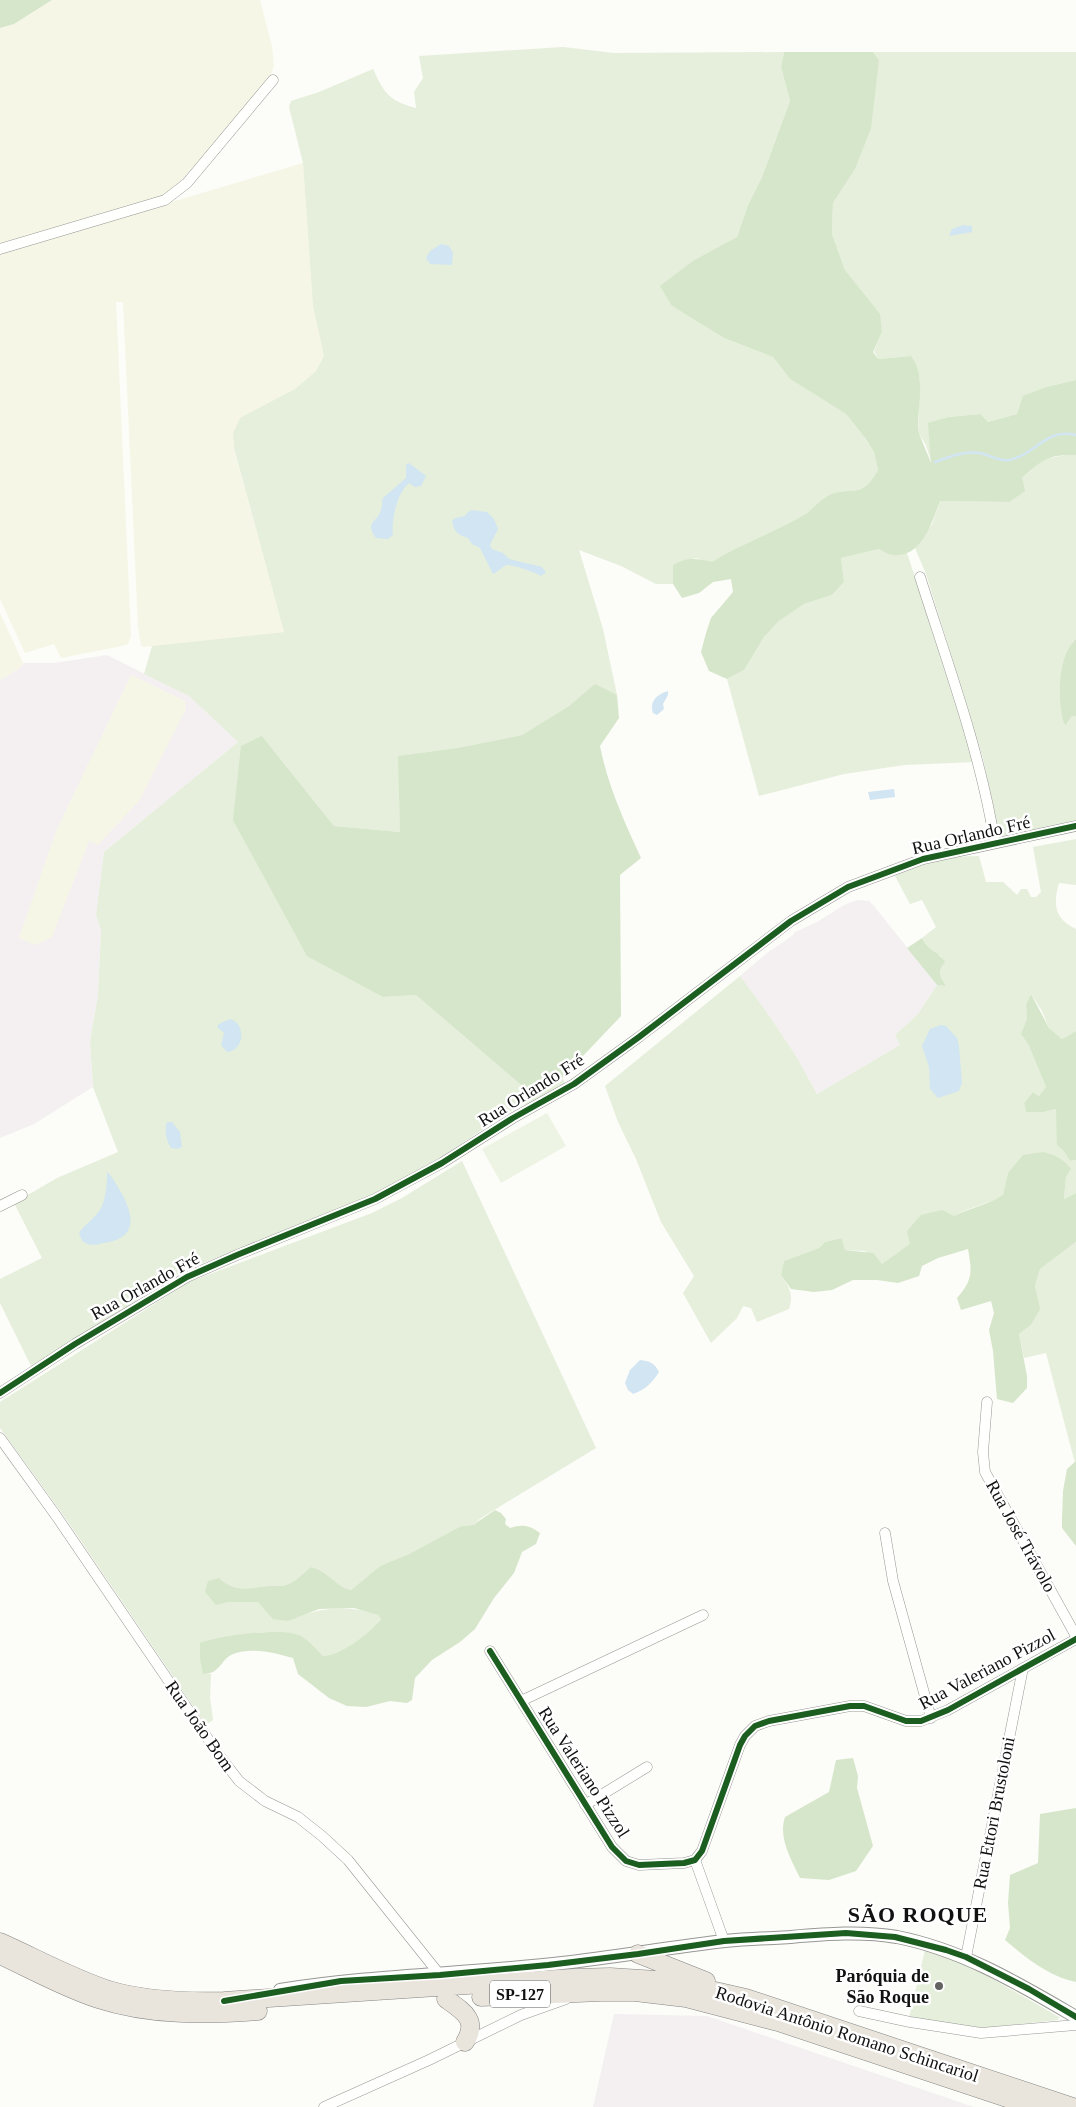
<svg xmlns="http://www.w3.org/2000/svg" width="1076" height="2107" font-family="Georgia,serif">
	<rect width="100%" height="100%" fill="#fcfcf8"/>
	<path fill="#f4f0f2" d="M107 655 189 696 238 742 104 852 96 915 101 930 98 995 90 1041 93 1087 34 1124 0 1138V680L20 668 23 663H54Z
		M857 900 869 901 874 906 937 985 918 1014 895 1035 900 1045 817 1094 796 1056 768 1014 740 976 767 953 792 936 795 932 817 922 844 905Z
		M614 2014 707 2016 974 2107H593Z"/>
	<path fill="#f6f6e6" d="M52 0H260L272 46 274 65 271 75 265 84 182 180 168 193 155 200 0 245V28L14 24Z
		M303 163 313 306 324 356 316 371 295 389 278 398 234 449 284 632 143 647 141 645 138 626 123 302H116L131 636 128 644 122 646 61 658 54 644 25 653 0 599V253Z
		M0 613 23 663 20 668 0 680Z
		M131 675 185 701 186 709 139 801 98 845 89 841 52 937 35 945 19 938 48 854 57 829Z"/>
	<path fill="#e5efdb" d="M563 47 614 53 784 52 781 67 790 101 762 177 748 205 737 237 718 248 672 306 724 338 773 357 790 379 846 414 866 439 874 452 878 470C858 502 853 484 827 496 820 500 814 509 807 513 776 532 742 543 711 563L696 558 673 565V584H656L621 566 579 550 603 629 617 695 595 685 569 706 522 735 457 748 399 756 400 832 334 826 262 736 383 997 416 995 528 1091 562 1078 565 1083 532 1102 515 1108 443 1156 373 1195 183 1271 32 1368 0 1303V1279L42 1258 14 1203 57 1178 118 1152 93 1087 90 1041 98 995 101 930 96 915 104 852 238 742 189 696 144 674 152 646 284 632 234 448 233 433 240 418 295 389 316 371 324 356 313 306 303 163 289 107 291 101 319 92 373 69C384 93 389 101 416 108L414 92 423 78 419 56Z
		M873 52H1076V380L1046 387 1017 414 988 422 979 414 949 417 932 465 926 445 918 432 920 379 911 356 878 359 874 351 882 332 879 314 845 270 832 234 833 203 855 169 879 60Z
		M1066 455H1076V639L1072 643 1064 726 1071 717 1076 716V820L1000 838 983 758 926 574 915 548 932 524 940 501 1009 502 1022 478 1044 459Z
		M879 549 893 555 907 553 953 692 973 762 905 765 844 774 759 796 727 679 744 670 764 637 779 621 804 604 832 595 844 582 841 558Z
		M1076 839V885L1059 883C1053 904 1054 919 1076 929V1031L1062 1039 1049 1028 1042 1011 1031 994 1026 1005 1027 1018 1021 1034 1029 1046 1046 1087 1039 1096 1033 1092 1024 1103 1026 1112H1044L1056 1109C1058 1127 1061 1145 1070 1161L1076 1160V1193L1064 1199 1066 1177 1071 1169 1008 1173 1003 1196C987 1204 970 1207 954 1216L882 1264 865 1251 845 1250 842 1238 825 1242 819 1248 784 1261 781 1275C789 1287 794 1294 789 1309L757 1322 751 1308 743 1306 737 1318 711 1343 683 1293 694 1276 661 1222 636 1159 618 1122 605 1086 740 976 768 1014 796 1056 817 1094 900 1045 895 1035 918 1014 937 985 945 986 939 976 941 956 932 953 922 938 936 927 922 900 910 904 895 876C920 862 951 856 979 856L986 882H1003L1017 895 1021 889H1027L1031 897H1036L1041 892 1033 847Z
		M462 1161 596 1448 481 1518 473 1525 461 1526 409 1554 380 1566 351 1590C336 1587 327 1570 311 1567 303 1573 296 1582 286 1585 281 1587 275 1585 270 1586 249 1587 237 1594 219 1578L227 1602H258L268 1611 288 1621C317 1608 348 1604 378 1615L381 1619C368 1635 345 1654 323 1656L297 1634 264 1632 239 1635 203 1674H211L210 1697 213 1720 206 1725 64 1516 0 1428V1402L189 1282 372 1213 402 1198Z
		M1076 1242V1461L1075 1463 1046 1353 1024 1358 1019 1334 1031 1325 1039 1309 1035 1286 1040 1269Z
		M925 1950 965 1963 1059 2017 1058 2020 982 2028 909 2018Z"/>
	<path fill="#d6e6ca" d="M0 0H52L14 24 0 28Z
		M784 52H873L879 60 871 128 855 169 833 203 832 234 845 270 880 314 882 332 873 352 878 359 911 356C927 377 917 406 918 430 918 432 929 457 931 463L928 423 949 417 980 414 988 422 1017 414 1023 396 1046 387 1076 380V455C1048 454 1042 460 1022 478L1025 491 1009 502 940 501C932 522 922 558 893 555 889 555 883 551 879 549L841 558 844 582 832 595 804 604 779 621 764 637 744 670 727 679 709 671 701 652 706 633 711 618 733 592 731 579 713 582 699 593 682 598 673 584V565C687 557 696 558 712 562 742 543 776 532 807 513 814 508 820 500 827 496 853 484 859 502 878 470L874 452 866 439 846 414 790 379 773 357 724 338 672 306 660 286 693 261 737 237 748 205 762 177 790 101 781 67Z
		M1076 639V716L1071 717 1065 726C1057 704 1057 656 1076 639Z
		M595 684 617 695 619 718 600 746C608 786 624 821 641 858L620 875 621 1016 562 1078 528 1091 416 995 383 997 307 956 233 820 241 746 262 736 334 826 400 832 398 756 457 748 522 735 569 706Z
		M922 938C930 953 938 951 945 962 937 971 939 976 946 986L937 985 907 948Z
		M1031 994 1049 1028 1062 1039 1076 1031V1160L1070 1161 1064 1151 1057 1145 1056 1109 1044 1112H1026L1024 1103 1033 1092 1039 1096 1046 1087 1029 1046 1021 1034 1027 1018 1026 1005Z
		M1043 1152C1056 1155 1063 1159 1071 1169L1066 1177 1064 1199 1076 1193V1242L1040 1269 1035 1286 1040 1309 1031 1325 1019 1334 1027 1376V1388L1013 1403 997 1399 993 1351 989 1330 994 1313 991 1301 961 1310 957 1298C973 1280 972 1272 968 1249L938 1258 922 1266 919 1276 898 1283 877 1280H853L832 1290 814 1292 791 1289 781 1275 784 1261 819 1248 825 1242 842 1238 845 1250 873 1253 882 1264 910 1244 907 1231 921 1215 942 1210 954 1216C970 1208 987 1205 1003 1195L1008 1173 1023 1155Z
		M1076 1461V1546L1062 1528V1518L1063 1491 1067 1469Z
		M495 1510 501 1513 506 1519 505 1524 510 1528C523 1524 529 1525 540 1533L536 1544 522 1552 514 1573 494 1598 475 1629 460 1642 432 1660 415 1678 412 1700 407 1703 390 1701 366 1707 347 1706 329 1698 298 1674 293 1658C276 1653 249 1646 231 1655 220 1661 220 1674 203 1674L200 1659V1643C219 1636 276 1628 296 1634 305 1636 316 1649 323 1656 342 1655 369 1634 381 1619L378 1615 354 1608 319 1609 288 1621 273 1619 258 1602H227L216 1605 205 1592 208 1581 219 1578C237 1594 249 1587 270 1586 275 1585 281 1587 286 1585 296 1582 303 1573 311 1567 327 1570 336 1587 351 1590L380 1566 409 1554 461 1526 473 1525Z
		M853 1758 858 1776 857 1788 873 1846 856 1871 829 1880 800 1878C791 1859 778 1838 785 1817L829 1792 836 1760Z
		M1076 1808V1982C1050 1977 1025 1957 1005 1940L1010 1928 1008 1903 1010 1875 1038 1863 1040 1814Z"/>
	<path fill="#eef4e4" d="M547 1113 566 1146 501 1183 482 1149Z"/>
	<path fill="#d2e5f2" d="M963 225 972 226V232L949 236 952 229Z
		M441 244 449 246 453 253 452 265 430 264 426 258 430 251Z
		M409 463 426 476 421 486 415 487 409 483C397 493 391 520 393 535L388 539 376 538C364 522 377 523 381 510 382 506 382 501 383 498L406 478V465Z
		M472 510 487 512 494 519 498 529 490 545 492 549 503 553 509 559 542 567 546 572 541 576C538 573 511 564 507 565 503 566 498 572 493 574L480 548 472 544 468 538C458 535 454 532 452 521L455 518 465 516 468 512Z
		M668 691V695L663 704 664 709 657 715 653 713C649 702 657 694 668 691Z
		M894 789 895 797 870 800 868 792Z
		M230 1019C247 1024 244 1051 227 1052L221 1045 224 1033 217 1027 219 1024Z
		M941 1025 946 1026 957 1038 959 1046 962 1083 959 1091 938 1098 930 1089 929 1067 922 1046 930 1029Z
		M167 1122H172L180 1132 182 1147 177 1149 171 1148C166 1140 164 1131 167 1122Z
		M107 1172C112 1176 118 1187 122 1194 135 1219 136 1238 104 1243 99 1244 93 1246 88 1244 82 1243 81 1238 79 1233 83 1226 90 1222 95 1216 106 1206 107 1186 107 1172Z
		M640 1360C649 1361 655 1363 659 1372 653 1382 645 1390 633 1394L628 1390 625 1383 630 1370Z"/>
	<g fill="none" stroke-linecap="round" stroke-linejoin="round">
		<path stroke="#d2e5f2" stroke-width="2.5" d="M935 462C951 456 964 451 980 453 990 455 999 462 1010 460 1036 454 1045 428 1076 435"/>
		<defs>
			<path id="minor" d="M0 249 165 200 187 183 273 80
				M920 577C948 665 980 751 995 843
				M0 1206 22 1195
				M0 1393 75 1344 187 1277 237 1255 375 1199 442 1163 513 1118 574 1084 639 1037 791 921 848 887 923 859 1076 826
				M987 1402 983 1452 985 1472 1076 1636
				M0 1438 57 1517 219 1755 239 1781 265 1801 298 1817 322 1836 348 1860 440 1975
				M885 1533 893 1581 931 1718
				M490 1651 612 1847 626 1861 639 1865 684 1863 695 1860 702 1851 740 1745 745 1736 755 1726 769 1721 850 1706H864L906 1721H921L948 1710 1076 1639
				M521 1701 703 1615
				M585 1805 647 1767
				M695 1860 724 1941
				M966 1957 1023 1668
				M859 2011 910 2022 981 2033 1076 2025
				M324 2107 429 2060 521 2015 566 1999"/>
			<path id="tertiary" d="M280 1990C373 1975 468 1974 562 1963 616 1957 671 1947 725 1941 747 1939 769 1938 790 1937 826 1934 861 1931 897 1937 963 1950 1019 1984 1076 2017"/>
			<path id="trunk" d="M0 1942C36 1958 72 1978 109 1990 146 2001 186 2002 224 2001L573 1978 610 1977 657 1980 689 1985 746 1998 1073 2107
				M638 1954 706 1981
				M0 1955C32 1970 64 1988 98 1999 150 2016 205 2015 258 2011
				M481 1997 601 1992H635L686 1998 778 2022 1034 2107
				M446 1999C463 2011 479 2020 465 2042"/>
		</defs>
		<use href="#minor" stroke="#979795" stroke-width="11"/>
		<use href="#tertiary" stroke="#979795" stroke-width="14"/>
		<use href="#trunk" stroke="#848482" stroke-width="19"/>
		<use href="#minor" stroke="#fffffe" stroke-width="10"/>
		<use href="#tertiary" stroke="#fffffe" stroke-width="12"/>
		<use href="#trunk" stroke="#e9e5dc" stroke-width="18"/>
		<defs>
			<path id="cycleway" d="M0 1393 75 1344 187 1277 237 1255 375 1199 442 1163 513 1118 574 1084 639 1037 791 921 848 887 923 859 1076 826
				M490 1651 612 1847 626 1861 639 1865 684 1863 695 1860 702 1851 740 1745 745 1736 755 1726 769 1721 850 1706H864L906 1721H921L948 1710 1076 1639
				M224 2001 341 1981 440 1975 548 1965 638 1954 724 1941 846 1933 895 1937 946 1950 966 1957 1029 1989 1076 2017"/>
		</defs>
		<use href="#cycleway" stroke="#fff" stroke-width="9"/>
		<use href="#cycleway" stroke="#1b5e20" stroke-width="6"/>
	</g>
	<circle fill="#636362" stroke="#fff" stroke-width="2" cx="939" cy="1986" r="5"/>
	<g text-anchor="middle" dominant-baseline="central" stroke-width="5" stroke-linejoin="round" paint-order="stroke">
		<rect fill="#fff" stroke="#585858" stroke-width="1" x="490" y="1980.5" width="60" height="27" rx="4"/>
		<g font-size="16" font-weight="bold" fill="#111">
			<text x="520" y="1994">SP-127</text>
		</g>
		<g font-size="18" fill="#111" stroke="#fff">
			<text transform="translate(971 835) rotate(-13)">Rua Orlando Fré</text>
			<text transform="translate(531 1090) rotate(-32)">Rua Orlando Fré</text>
			<text transform="translate(145 1286) rotate(-29)">Rua Orlando Fré</text>
			<text transform="translate(1021 1536) rotate(61)">Rua José Trávolo</text>
			<text transform="translate(987 1669) rotate(-28)">Rua Valeriano Pizzol</text>
			<text transform="translate(200 1726) rotate(55)">Rua João Bom</text>
			<text transform="translate(584 1772) rotate(57)">Rua Valeriano Pizzol</text>
			<text transform="translate(994 1813) rotate(-79)">Rua Ettori Brustoloni</text>
			<text transform="translate(847 2034) rotate(18)">Rodovia Antônio Romano Schincariol</text>
		</g>
		<g font-size="18" font-weight="bold" fill="#111" stroke="#fff" text-anchor="end">
			<text x="929" y="1976">Paróquia de<tspan x="929" dy="21">São Roque</tspan></text>
		</g>
		<g font-size="22" font-weight="bold" letter-spacing="1" fill="#111" stroke="#fff">
			<text x="918" y="1914">SÃO ROQUE</text>
		</g>
	</g>
</svg>
